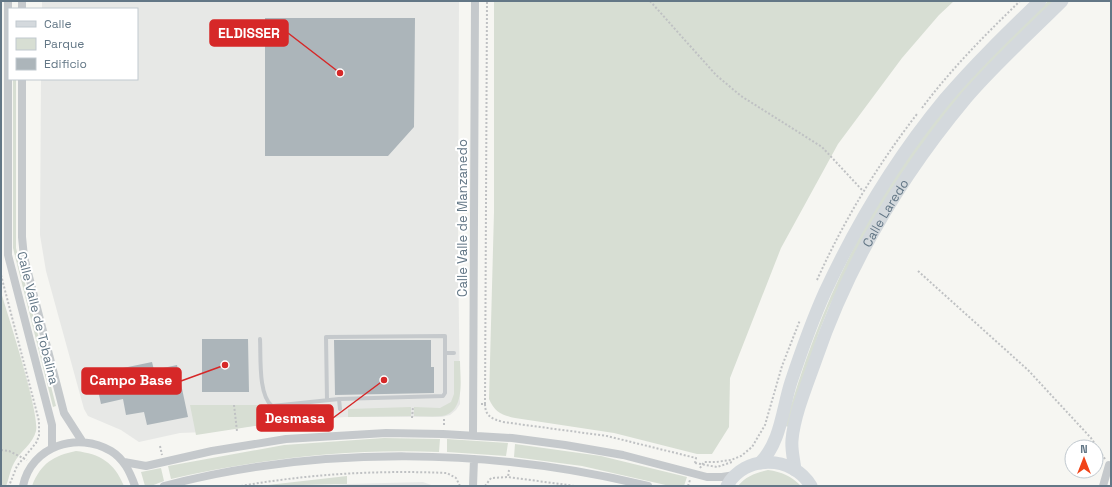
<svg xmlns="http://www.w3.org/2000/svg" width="1112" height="487" font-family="'Space Grotesk',sans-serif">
	<rect width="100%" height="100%" fill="#f6f6f2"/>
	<path fill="#e7e8e6" d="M42 1H459L458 248 460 404 456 410 450 415 442 417H345L292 421 206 432 180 433 139 442 121 430 88 416 84 409 46 271 40 235 41 79H137V9H42Z
		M423 482 434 486H324L347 484Z"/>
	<path fill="#d7ded3" d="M494 1H954L939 15 902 58 838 144 781 248 730 378 729 427 712 454H697L614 433 515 418C501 415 495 412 489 399L494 212Z
		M1048 1H1054L931 133 903 172 878 212 829 307 819 332 789 427 785 426C819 306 871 194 953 98 983 64 1016 32 1048 1Z
		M13 79H16V248L56 406 53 407 13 248Z
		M1 292C8 316 40 413 36 431 33 444 20 451 14 463 10 470 9 479 6 486H1Z
		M454 361H460C460 378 466 412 442 416 433 417 423 416 414 416V407L440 408 451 402 454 394Z
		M190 405H265L268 424 196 435Z
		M411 407V416L348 417V409Z
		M384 438 440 439 439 452C349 448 259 459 171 479L168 466 284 445Z
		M447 439 508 443 506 456 447 452Z
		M515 444 601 456 687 477 684 486H670L582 466 514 457Z
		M76 451C100 454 114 462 124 486H32C41 463 53 456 76 451Z
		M161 468 164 481 151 486H145L141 472Z
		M768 470C782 472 791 476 801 486H738C746 476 756 473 768 470Z
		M347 476V484L259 486Z"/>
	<path fill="#acb5ba" d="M265 18H415L414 127 388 156H265Z
		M202 339H248L249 392H202Z
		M334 340H431V367H434V393L335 395Z
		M152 362 154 370 177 365 188 417 147 425 144 412 126 415 123 399 101 404 96 381 125 375 123 368Z"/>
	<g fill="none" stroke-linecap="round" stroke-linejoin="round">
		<path stroke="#bfc1c3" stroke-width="2" stroke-dasharray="2 2" stroke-linecap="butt" d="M650 1 716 75 741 96 822 147 863 191
			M922 108C951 69 985 35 1020 1
			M918 271 1028 370 1091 438 1105 459
			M1 275 39 421V436L36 443 17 466 9 486
			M817 280C844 220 877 166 917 114
			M481 404H485L487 1
			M485 404C485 416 492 419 503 422L607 436 696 458 695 463
			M234 405 237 431
			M412 418 413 407
			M444 425V418
			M160 446 162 455
			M1 450 9 451 27 460
			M695 463 717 467 732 462
			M700 468 704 462H716L731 460 741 456 752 447 765 425 782 366 800 320
			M509 470 508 477 575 486
			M241 486C308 474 378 470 447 473L456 478 460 486
			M485 486 491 478 508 477
			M688 486 690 480"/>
		<path stroke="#c5c9cc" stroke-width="4" d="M260 339C261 356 258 395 272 406
			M445 353H454
			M339 399 340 409
			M282 415 272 406 339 399 443 396 445 393V336L326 337 327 400"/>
		<path stroke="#c5c9cc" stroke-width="8" d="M8 1V255L52 425V448
			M22 9V1
			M22 79V237L24 257 64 413 82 441
			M473 435 475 1
			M124 462 146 466 212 451 286 439 386 433 443 434 512 438 565 445 623 455 707 477H722L735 475
			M23 486C31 446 78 431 111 451 124 459 130 472 135 486
			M164 486C318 445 495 448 648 486
			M473 486 474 459
			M1103 486 1109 465 1111 466"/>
		<g stroke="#d4d9dd" stroke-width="13">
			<path d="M760 463C781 442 782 410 791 382 801 352 812 321 825 292 857 223 897 157 945 99 974 65 1007 33 1040 1"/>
			<path id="s1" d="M795 470C794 460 791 450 792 440 794 415 808 382 816 359 849 263 901 176 966 98 996 63 1030 33 1062 1"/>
			<path d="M727 486C744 454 793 455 811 486"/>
		</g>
	</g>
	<g text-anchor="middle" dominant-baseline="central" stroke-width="4" stroke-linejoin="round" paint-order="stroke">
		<g font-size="13" fill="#637786" stroke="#fff">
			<text stroke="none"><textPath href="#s1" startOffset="277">Calle Laredo</textPath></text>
			<text transform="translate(462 218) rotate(-90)">Calle Valle de Manzanedo</text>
			<text transform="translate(38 318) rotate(76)">Calle Valle de Tobalina</text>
		</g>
	</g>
	<path fill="none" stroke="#d62828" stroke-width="1.5" d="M340 73L288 33M225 365L181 381M384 380L333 418"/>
	<g fill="#d62828" stroke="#fff" stroke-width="1.5">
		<circle cx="340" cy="73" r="4"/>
		<circle cx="225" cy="365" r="4"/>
		<circle cx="384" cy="380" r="4"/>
	</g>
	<g fill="#d62828" stroke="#d62828" stroke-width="1.5">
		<rect x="210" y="20" width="78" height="26" rx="4"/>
		<rect x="82" y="368" width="99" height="26" rx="4"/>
		<rect x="257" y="405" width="76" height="26" rx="4"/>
	</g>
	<g font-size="14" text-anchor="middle" font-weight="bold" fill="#fff">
		<text x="249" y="38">ELDISSER</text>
		<text x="131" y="385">Campo Base</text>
		<text x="295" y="423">Desmasa</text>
	</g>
	<rect width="1112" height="487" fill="none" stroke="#637786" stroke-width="4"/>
	<rect x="8" y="8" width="130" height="72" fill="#ffffff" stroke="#c1c9cf"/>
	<rect x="16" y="21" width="20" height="6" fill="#d4d9dd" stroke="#c1c9cf"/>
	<text x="44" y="28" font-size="12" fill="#637786">Calle</text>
	<rect x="16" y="38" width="20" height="12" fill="#d7ded3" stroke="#c1c9cf"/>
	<text x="44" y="48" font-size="12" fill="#637786">Parque</text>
	<rect x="16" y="58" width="20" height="12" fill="#acb5ba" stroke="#c1c9cf"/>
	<text x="44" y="68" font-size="12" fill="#637786">Edificio</text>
	<g transform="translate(1084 459)"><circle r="19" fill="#ffffff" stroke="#c1c9cf"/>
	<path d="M0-3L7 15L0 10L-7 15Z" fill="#f14317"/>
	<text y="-6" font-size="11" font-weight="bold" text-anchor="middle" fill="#637786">N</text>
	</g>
</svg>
